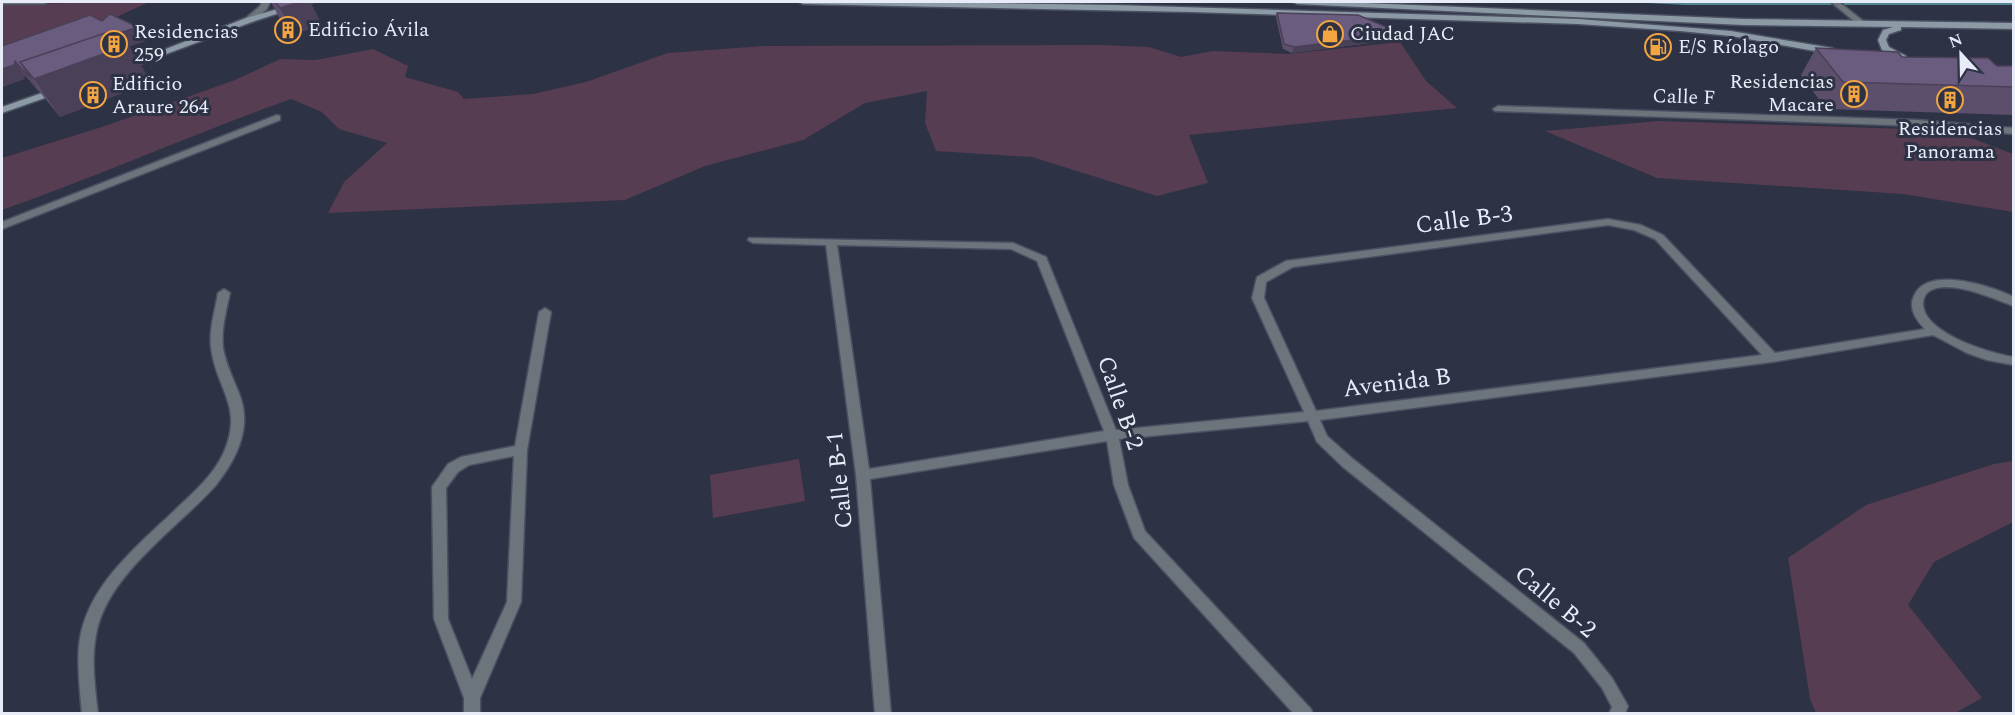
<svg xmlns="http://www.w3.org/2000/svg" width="2015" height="715" font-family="Spectral,serif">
	<rect width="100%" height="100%" fill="#2d3245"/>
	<path fill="#573d51" d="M149 2 97 26 2 56V4Z
		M1400 42 1426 81 1457 108 1189 135 1208 183 1157 196 1032 157 936 151 925 123 927 91 865 103 803 140 705 166 625 200 328 213 344 182 387 143 339 129 322 112 291 99C193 134 99 176 2 210V158L105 126 235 80 280 59 316 60 373 49 408 66 405 77 458 92 464 99 533 94 586 82 668 53 763 46 1101 45 1149 47 1181 57 1213 51 1288 54Z
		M1659 121 1907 129 1974 139 2013 154V212L1903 194 1657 178 1545 131Z
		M799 459 805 501 713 518 710 475Z
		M2013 461V522L1934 562 1908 605 1982 698 1955 713H1816L1810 699 1788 558 1866 505 1994 464Z"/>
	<path fill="#538790" d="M1629 2H2013L2014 5H1685Z"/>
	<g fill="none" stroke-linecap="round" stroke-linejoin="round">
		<defs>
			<path id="street" d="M2 2H48L44 4H2Z
				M262 2H270L267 9 252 22H246V18L260 6Z
				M1831 2H1839L1867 24 1860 26Z
				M1498 106 1918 120 2014 128V134L1918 126 1495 111 1493 109Z
				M277 115 280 116V120L2 229V222Z
				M1608 219 1641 225 1663 235 1775 353 1925 329C1916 320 1908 308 1914 296 1927 265 1991 286 2014 297V306C1991 298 1971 288 1947 287 1938 287 1927 289 1924 298 1914 331 1991 354 2014 357V365L1987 360 1967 353 1933 335 1772 362 1320 420 1327 436 1353 459 1584 643 1612 678 1628 706 1625 714H1609L1612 707 1602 688 1574 653 1343 467 1317 442 1308 421 1119 439 1128 485 1145 531 1311 709 1313 714H1294L1134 538 1114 485 1107 441 870 479 891 714H875L856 475 826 245 753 243 748 240 749 238 1013 243 1046 257 1116 430 1304 412 1252 298 1257 277 1286 261ZM1608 225 1634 230 1655 239 1762 355 1316 411 1264 298 1266 282 1293 267ZM837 245 1011 249 1037 261 1104 431 869 469Z
				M224 289 230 293C226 311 221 330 223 348 226 365 234 380 240 396 252 428 236 460 216 485 177 529 106 575 96 635 91 661 95 688 98 714H82C80 691 77 668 79 645 85 588 135 548 174 511 192 494 214 475 224 452 244 405 216 390 211 347 209 329 215 311 218 293Z
				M545 308 551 312 527 450 521 602 480 698V714H464V698L434 619 432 487 448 464 461 457 515 446 539 312ZM514 456 507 602 472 679 448 619 446 488 458 472 469 465Z"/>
			<path id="secondary" d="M302 2H313L252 22 126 69 123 70 119 67 246 18Z
				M799 2H927L1114 5 1578 19 1731 31 1832 48 1836 51 1832 54 1731 36 1680 31 1578 24 1191 12 803 4Z
				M1293 2H1341L1743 19 2014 23V29L1901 27V30L1889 34 1886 40 1889 47 1906 56V60L1903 61 1882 50 1878 40 1883 30 1893 27 1743 25 1297 4Z
				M56 88 59 89V93L2 113V107Z"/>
		</defs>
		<use href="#street" stroke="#4b5062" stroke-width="3"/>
		<use href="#secondary" stroke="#4b5062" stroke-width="3"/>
		<use href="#street" fill="#6c757c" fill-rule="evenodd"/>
		<use href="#secondary" fill="#8b9aa5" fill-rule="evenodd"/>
	</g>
	<path fill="#5b4f6c" d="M271 2H310L322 25 293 34 280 19Z
		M1277 13 1403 34 1401 39 1292 53 1283 49 1276 18Z
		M102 21 146 41 129 46 151 82 60 117 39 91H38L25 75 24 79 2 87V46Z
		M1816 48 1997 66H2013V115L1826 109 1801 75Z"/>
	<path fill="#4a4058" d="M300 2H310L322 25 293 34 280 8Z
		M138 27 146 41 129 46 151 82 60 117 34 79 100 40Z
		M1403 34 1401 39 1292 53 1294 47Z
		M15 61 25 75 24 79 2 87V69Z
		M29 77H30L39 91H38Z"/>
	<path fill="#6a5c7e" stroke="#4a4058" stroke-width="1.5" d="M275 2H300L280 8Z
		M1277 13 1358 15 1403 34 1294 47 1284 44Z
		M110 14 138 27 113 35 108 32 20 62 30 77H29L15 61 14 65 2 69V46L90 15 102 21Z
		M108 32 128 45 34 79 20 62Z
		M1816 48 1898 52 1902 57 1988 58 1997 66H2013V87L1843 82Z"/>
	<defs>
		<symbol id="building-ring" viewBox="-11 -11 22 22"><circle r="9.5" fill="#2d3245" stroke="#f2a541" stroke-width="1.5"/><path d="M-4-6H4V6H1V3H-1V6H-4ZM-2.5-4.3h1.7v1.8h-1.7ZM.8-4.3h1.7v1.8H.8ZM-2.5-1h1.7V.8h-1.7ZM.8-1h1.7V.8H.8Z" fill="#f2a541"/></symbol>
		<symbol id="shop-ring" viewBox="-11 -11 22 22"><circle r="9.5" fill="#2d3245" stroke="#f2a541" stroke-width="1.5"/><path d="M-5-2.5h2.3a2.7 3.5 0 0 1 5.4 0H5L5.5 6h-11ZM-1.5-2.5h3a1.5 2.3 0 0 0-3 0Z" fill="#f2a541"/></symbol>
		<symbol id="fuel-ring" viewBox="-11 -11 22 22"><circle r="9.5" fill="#2d3245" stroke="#f2a541" stroke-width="1.5"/><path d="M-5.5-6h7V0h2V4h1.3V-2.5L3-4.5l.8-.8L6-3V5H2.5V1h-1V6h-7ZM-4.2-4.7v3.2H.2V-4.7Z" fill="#f2a541"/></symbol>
	</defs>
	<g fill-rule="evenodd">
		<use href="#building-ring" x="273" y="15" width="30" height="30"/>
		<use href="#shop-ring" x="1315" y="19" width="30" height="30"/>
		<use href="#building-ring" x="99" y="29" width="30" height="30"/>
		<use href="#fuel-ring" x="1643" y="32" width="30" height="30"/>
		<use href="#building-ring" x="1839" y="79" width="30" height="30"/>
		<use href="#building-ring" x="78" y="80" width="30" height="30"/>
		<use href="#building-ring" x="1935" y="85" width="30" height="30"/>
	</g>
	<g text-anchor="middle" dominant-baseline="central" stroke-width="6" stroke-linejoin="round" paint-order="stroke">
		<g font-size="20" fill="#e8ecf8" stroke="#2d3245" text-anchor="start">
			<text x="308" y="30">Edificio Ávila</text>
			<text x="134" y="32">Residencias<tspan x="134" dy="23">259</tspan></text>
			<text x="1350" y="34">Ciudad JAC</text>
			<text x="1678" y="47">E/S Ríolago</text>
			<text x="1834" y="82" text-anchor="end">Residencias<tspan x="1834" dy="23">Macare</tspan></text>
			<text x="112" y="84">Edificio<tspan x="112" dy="23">Araure 264</tspan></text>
			<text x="1950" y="129" text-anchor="middle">Residencias<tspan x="1950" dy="23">Panorama</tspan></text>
		</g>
		<g font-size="20" fill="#e8ecf8" stroke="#2d3245">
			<text transform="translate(1684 97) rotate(2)">Calle F</text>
		</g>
		<g font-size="24" fill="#e8ecf8" stroke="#2d3245">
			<text transform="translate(1464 220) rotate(-7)">Calle B-3</text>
			<text transform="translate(1397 383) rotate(-7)">Avenida B</text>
			<text transform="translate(1120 403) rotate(71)">Calle B-2</text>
			<text transform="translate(840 480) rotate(-96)">Calle B-1</text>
			<text transform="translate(1555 602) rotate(40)">Calle B-2</text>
		</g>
	</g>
	<rect width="2015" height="715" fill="none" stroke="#e8ecf8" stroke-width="6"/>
	<g transform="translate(1961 54) rotate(338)" stroke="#2d3245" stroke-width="4.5" paint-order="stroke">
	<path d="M0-4.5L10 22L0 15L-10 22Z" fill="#e8ecf8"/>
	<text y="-9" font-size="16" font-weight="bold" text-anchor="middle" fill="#e8ecf8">N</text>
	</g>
</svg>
